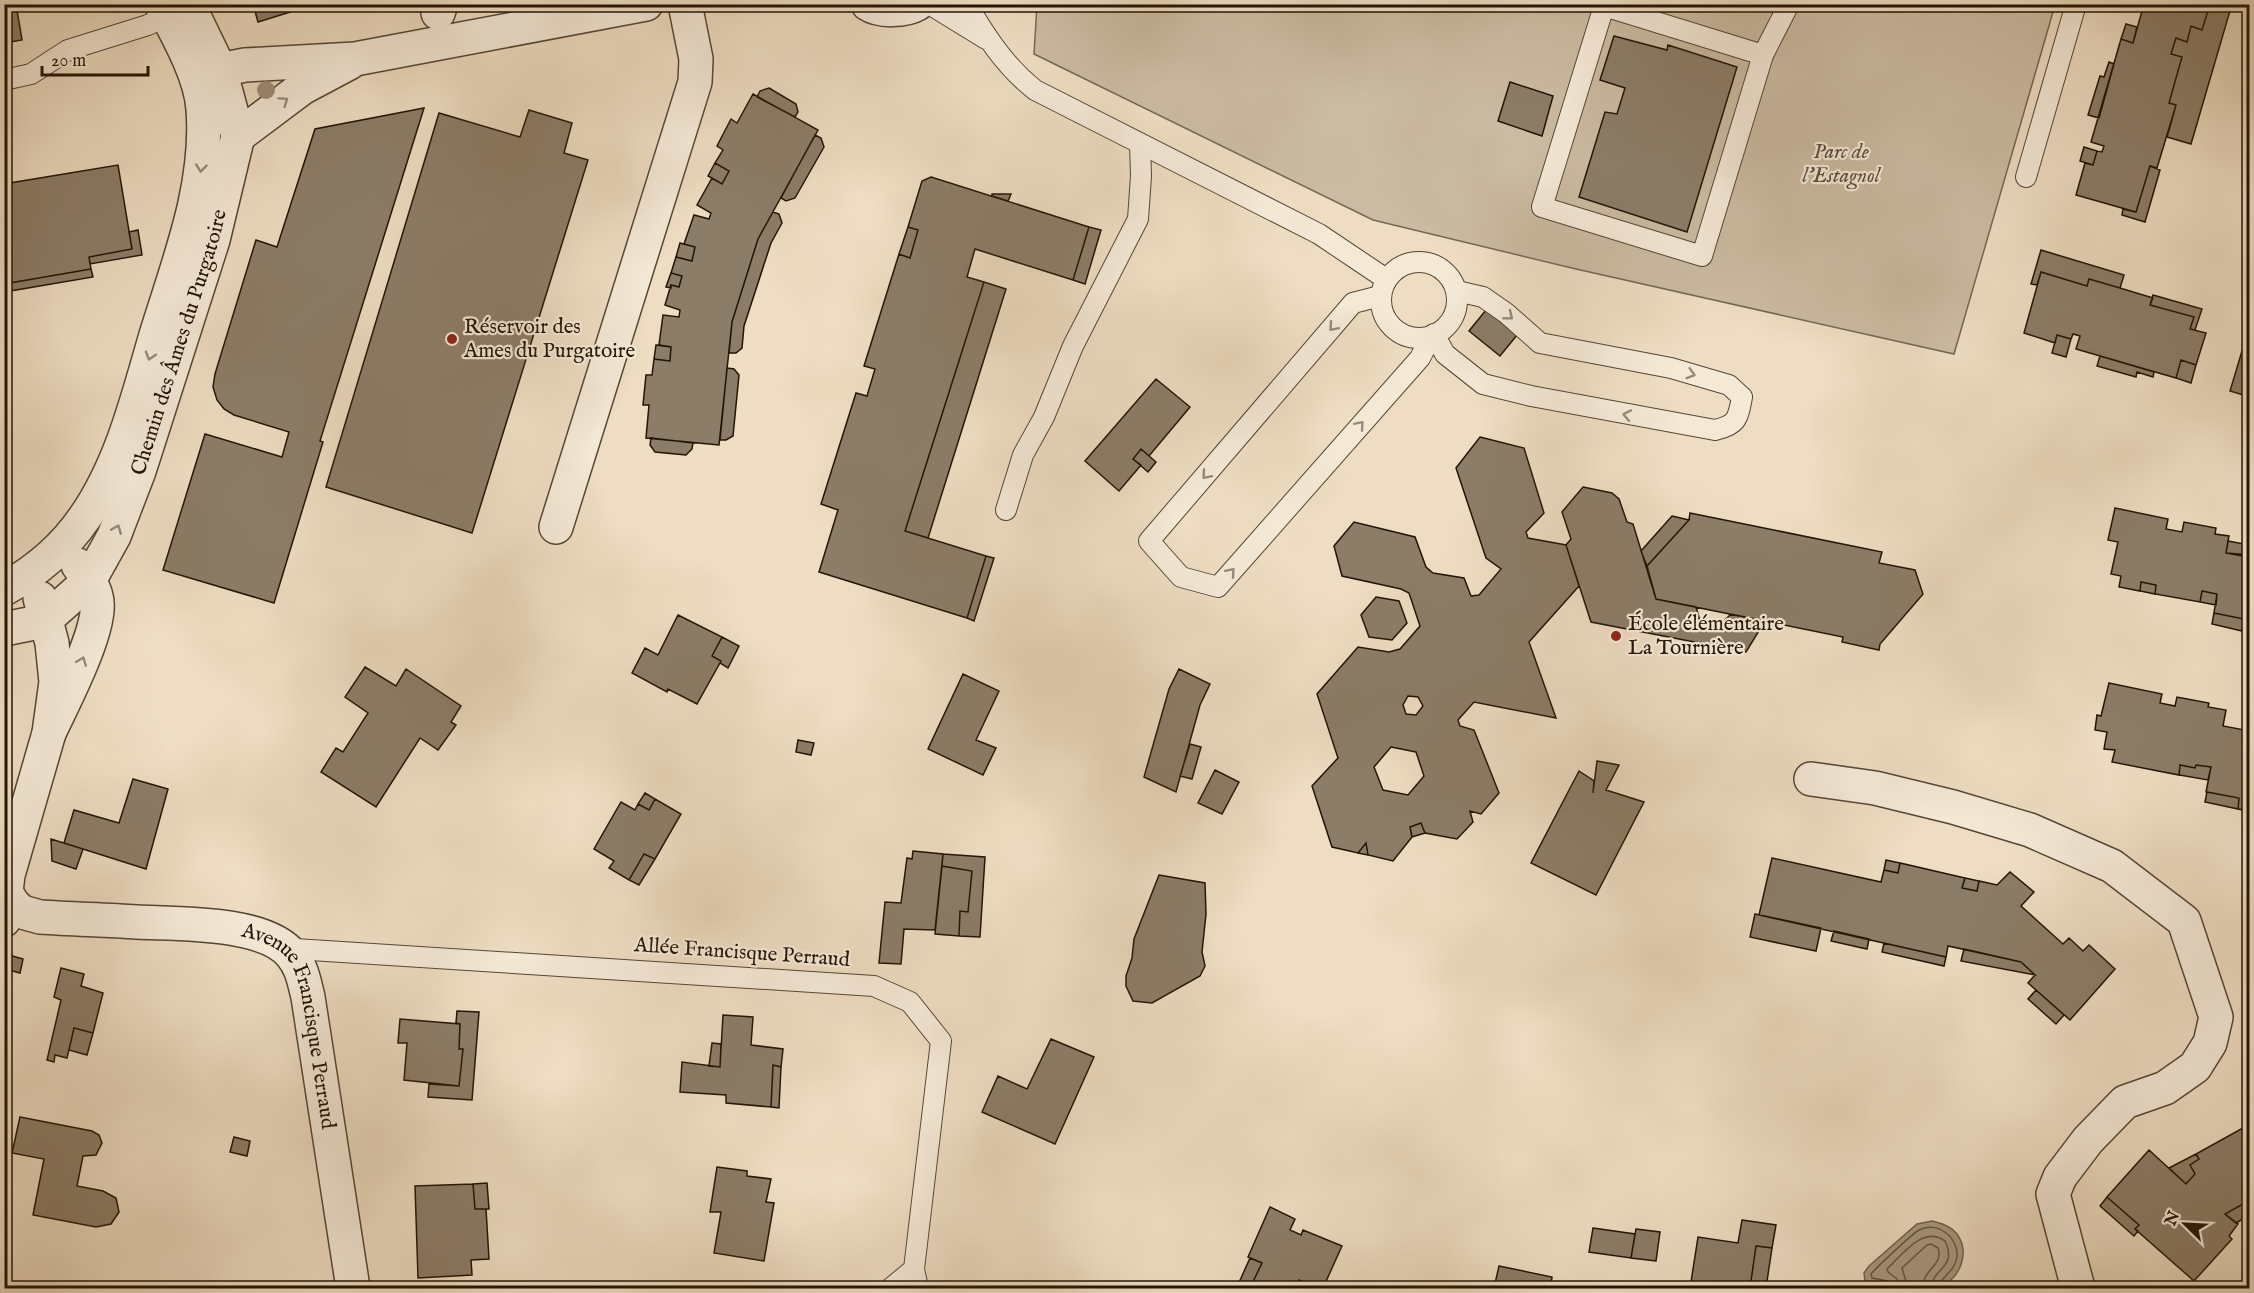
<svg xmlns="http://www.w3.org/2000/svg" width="2254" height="1293" font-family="'IM FELL English',serif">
	<rect width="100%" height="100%" fill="#eeddc2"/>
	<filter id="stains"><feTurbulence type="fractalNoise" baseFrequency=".00333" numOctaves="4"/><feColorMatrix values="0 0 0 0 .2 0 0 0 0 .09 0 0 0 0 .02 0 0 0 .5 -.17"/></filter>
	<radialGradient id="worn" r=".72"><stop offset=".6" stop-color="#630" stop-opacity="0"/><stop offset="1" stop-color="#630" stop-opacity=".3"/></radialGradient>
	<path fill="#cbbba2" stroke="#766854" stroke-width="1.5" d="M1037 5H2055L1954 354 1576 269 1373 220 1034 54Z"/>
	<path fill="#a99982" stroke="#736450" stroke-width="1.5" d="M1932 1221C1941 1223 1951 1226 1957 1234 1971 1254 1959 1281 1937 1288L1868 1284 1865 1281 1864 1273 1869 1266 1917 1224Z"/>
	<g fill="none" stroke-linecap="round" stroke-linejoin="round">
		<path stroke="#665744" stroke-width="1.5" d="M1891 1288 1888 1281 1872 1278 1871 1274C1877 1267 1912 1234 1919 1230 1928 1225 1939 1227 1946 1233 1953 1238 1958 1248 1957 1257 1955 1272 1940 1277 1938 1288
			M1899 1288 1897 1279 1888 1272 1887 1269C1903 1254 1923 1225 1945 1241 1958 1268 1932 1268 1931 1288
			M1908 1288 1902 1268 1927 1245 1931 1244 1938 1248C1944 1265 1923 1269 1922 1288"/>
	</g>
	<path fill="#8c7d68" stroke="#221506" stroke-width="1.5" fill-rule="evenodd" d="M4 4H16L22 40 4 43Z
		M253 4H310V6L258 22Z
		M2144 4H2210L2202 30 2191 26 2187 42 2176 38 2171 54 2182 57 2169 103 2176 105 2157 168 2150 166 2136 212 2076 195 2085 163 2093 165 2097 151 2102 152 2104 146 2091 142 2121 39 2133 43Z
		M2210 4H2232L2191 144 2167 137 2176 105 2169 103 2182 57 2171 54 2176 38 2187 42 2191 26 2202 30Z
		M2126 24 2137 27 2133 43 2121 39Z
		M1614 36 1667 50 1668 45 1737 67 1687 232 1579 197 1605 112 1617 114 1625 88 1600 80Z
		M2109 62 2114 64 2099 118 2088 115 2100 76 2104 77Z
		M1510 82 1553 96 1542 136 1498 121Z
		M769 88 796 104 798 112 795 117 757 97 760 91Z
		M753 94 818 130 758 239 732 322 719 445 646 438 649 405H643L646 375H652L654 359 670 361 671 347 659 345 663 315 679 317 680 310 665 305 671 285 679 287 682 276 671 273 676 257 692 261 695 247 684 244 694 215 709 219 711 213 697 205 712 178 722 184 729 171 715 163 723 150 717 146 731 119 737 123Z
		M424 108 320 441 323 442 274 603 163 570 205 434 282 457 289 432 234 415 224 409 217 400 213 387 215 374 256 240 277 247 315 129Z
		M529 110 572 123 564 153 588 160 472 533 326 487 439 113 520 137Z
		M815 135 821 138 824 147 795 198 786 201 781 198Z
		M2084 147 2097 151 2093 165 2080 161Z
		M715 163 729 171 722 184 708 176Z
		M118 165 132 249 89 257 91 269 4 284V184Z
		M2150 166 2160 170 2145 222 2122 215 2123 209 2136 212Z
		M931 177 1089 227 1073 280 975 249 967 277 984 282 905 531 986 556 967 618 819 572 838 510 821 504 856 393 867 396 875 369 864 366 899 254 910 258 918 230 908 227 922 181Z
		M992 194H1011L1008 201 992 196Z
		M773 212 779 214 782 223 771 243 744 326 742 348 736 353H729L732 322 758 239Z
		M908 227 918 230 910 258 899 254Z
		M1089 227 1101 230 1085 284 1073 280Z
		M138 230 142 255 90 264 89 257 132 249 129 232Z
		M680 243 695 247 692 261 676 257Z
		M2041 250 2124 275 2120 288 2089 279 2087 286 2041 272 2037 285 2031 284Z
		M91 269 93 277 4 292V284Z
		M2041 272 2087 286 2089 279 2120 288 2153 298 2150 305 2194 317 2190 329 2206 333 2196 365 2181 360 2176 378 2076 349 2080 336 2073 334 2071 339 2057 335 2055 343 2024 333Z
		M671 273 682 276 679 287 671 285V288L666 287Z
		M984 282 1006 289 928 538 905 531Z
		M2153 295 2202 309 2195 330 2190 329 2194 317 2150 305Z
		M1486 310 1517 335 1500 356 1469 331Z
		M2057 335 2071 339 2066 357 2052 353Z
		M2245 341 2250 343V402L2246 401 2247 396 2230 391Z
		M656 345 671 347 670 361 654 359Z
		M2100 356 2154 372 2153 377 2137 372 2136 377 2097 366Z
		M2181 360 2196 365 2191 383 2176 378Z
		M727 368 734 369 739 375 733 436 726 440H720Z
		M1156 379 1190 407 1149 456 1141 449 1133 459 1141 465 1119 491 1085 461Z
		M1480 437 1524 448 1544 513 1526 532 1528 538 1566 545 1579 586 1529 642 1556 718 1474 702 1458 720 1460 726 1474 730 1499 793 1481 814 1470 811 1473 822 1457 839 1425 833 1421 823 1410 827 1412 837 1393 861 1368 855 1366 843 1358 853 1332 847 1312 786 1338 758 1317 694 1358 647 1389 652 1400 649 1420 626 1409 593 1401 589 1342 576 1334 546 1354 522 1415 537 1426 567 1433 573 1464 578 1471 596 1479 595 1501 569 1486 558 1456 468ZM1408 696 1418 697 1423 706 1416 715 1406 714 1403 705ZM1391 747 1416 752 1424 776 1408 795 1383 790 1374 767Z
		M651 438 693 443 692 449 686 455 655 452 650 445Z
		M1141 449 1156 462 1148 472 1133 459Z
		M1583 487 1612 493 1619 499 1627 522 1633 524 1656 599 1696 607 1700 621 1720 625 1731 614 1765 621 1746 652 1591 622 1566 545 1571 539 1562 512Z
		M2115 508 2168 519 2166 529 2182 532 2184 522 2216 528 2215 534 2229 536 2226 553 2250 555V632L2242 631 2244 619 2214 613 2217 594 2202 591 2200 602 2155 594 2156 585 2141 582 2140 591 2119 587 2121 576 2111 574 2118 542 2108 540Z
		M1690 513 1882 552 1879 563 1915 570 1923 594 1880 644 1879 650 1842 642 1843 637 1656 599 1647 566 1689 520Z
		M1672 516 1689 520 1647 566 1641 551Z
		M2228 541 2244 544 2243 556 2226 553Z
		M986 556 994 558 974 621 967 618Z
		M2141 582 2156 585 2155 594 2140 591Z
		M2202 591 2217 594 2216 605 2200 602Z
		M1376 597 1399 601 1407 623 1392 640 1369 637 1361 615Z
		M2214 613 2244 619 2242 631 2212 624Z
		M678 615 722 637 712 656 721 661 697 704 668 689 667 692 632 673 645 648 658 655Z
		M722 637 739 646 728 668 720 663 721 661 712 656Z
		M365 667 396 686 406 669 461 706 451 722 456 725 438 750 420 738 376 807 321 772 336 748 343 752 368 713 345 697Z
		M1179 669 1210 684 1200 705 1176 792 1144 777 1169 689Z
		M963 674 999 691 976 740 996 748 983 775 928 749Z
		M2109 683 2162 694 2160 703 2175 706 2177 697 2209 703 2208 707 2226 710 2223 726 2250 731V811L2238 809 2239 798 2206 792 2211 767 2196 765 2195 768 2180 765 2179 775 2112 762 2115 750 2104 749 2107 732 2095 730 2097 715 2101 716Z
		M798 740 814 743 811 755 796 752Z
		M1190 744 1201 747 1192 779 1180 776Z
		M1597 761 1619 765 1606 790 1644 802 1596 895 1531 863 1579 771 1594 781 1593 793Z
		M2180 765 2195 768 2196 765 2211 767 2208 780 2179 775Z
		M1215 770 1239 782 1222 814 1198 803Z
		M133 779 168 789 146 869 64 843 74 810 119 823Z
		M2207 792 2239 798 2238 809 2205 802Z
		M645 793 655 799 649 810 638 804Z
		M655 799 681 814 655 859 644 854 629 880 609 868 614 861 594 849 621 802 635 810 638 804 649 810Z
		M1421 823 1425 833 1412 837 1410 827Z
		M51 839 83 849 76 869 52 861Z
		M1366 843 1368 855 1358 853Z
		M913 851 943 854 935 930 904 929 901 964 879 963 885 902 901 903 907 858 912 859Z
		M644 854 655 859 639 885 629 880Z
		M943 854 985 857 980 937 959 936 960 911 968 912 972 871 942 866Z
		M1772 858 1881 882 1884 870 1898 873 1900 863 1965 878 1962 888 1977 891 1979 881 1997 885 2010 872 2034 892 2021 906 2063 944 2069 938 2083 951 2089 945 2115 969 2070 1020 2028 983 2035 975 2021 962 1948 946 1946 957 1759 915Z
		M1886 860 1900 863 1898 873 1884 870Z
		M942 866 972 871 968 912 960 911 959 936 935 934Z
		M1159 875 1205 883 1206 914 1202 952 1205 966 1200 976 1152 1003 1133 1001 1126 986V976L1132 958 1134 939Z
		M1965 878 1979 881 1977 891 1962 888Z
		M1755 914 1821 928 1816 951 1750 937Z
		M1834 931 1869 939 1867 949 1831 941Z
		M1884 943 1946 957 1944 966 1882 952Z
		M1964 949 2021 962 2035 975 1961 961Z
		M9 955 23 959 20 973 5 969Z
		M61 968 84 974 81 986 103 993 93 1033 74 1028 67 1058 55 1055 54 1062 47 1060 61 1000 54 997Z
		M2036 990 2064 1015 2056 1024 2028 999Z
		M457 1011 479 1012 472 1100 428 1097 429 1084 459 1086 463 1049H459L460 1024 456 1023Z
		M723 1015 753 1017 751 1045 783 1049 781 1067 773 1065 771 1107 726 1103V1095L680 1092 682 1062 720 1067Z
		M400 1019 460 1024 459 1049H463L459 1086 404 1080 407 1043H398Z
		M74 1028 93 1033 87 1055 69 1050Z
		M1051 1039 1094 1057 1055 1144 982 1112 998 1076 1027 1089Z
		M712 1043 721 1044 720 1067 709 1066Z
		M773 1065 781 1067 779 1108 771 1107Z
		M20 1117 92 1131 99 1135 102 1143 96 1155 83 1156 77 1186 103 1191 116 1198 119 1212 111 1224 96 1227 33 1215 44 1159 12 1153Z
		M2250 1124V1200L2225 1214 2238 1224 2229 1236 2232 1239 2194 1281 2135 1229 2139 1225 2107 1197 2149 1150 2186 1184 2195 1174 2190 1165 2199 1159 2196 1154Z
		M234 1137 250 1141 247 1156 230 1152Z
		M2196 1154 2199 1159 2190 1165 2195 1174 2186 1184 2169 1168Z
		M717 1167 747 1171V1176L771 1179 766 1202 774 1203 764 1261 714 1253 721 1212H710Z
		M487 1183 489 1209H475L473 1184Z
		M473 1184 475 1209H486L489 1259 471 1260 472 1275 418 1278 415 1186Z
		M2107 1197 2139 1225 2135 1229 2138 1231 2134 1236 2100 1206Z
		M2250 1200V1215L2236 1223 2225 1214Z
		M1270 1207 1295 1219 1290 1230 1301 1235 1303 1230 1342 1246 1323 1288H1318L1299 1280 1295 1288H1250L1262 1263 1248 1257Z
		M1742 1220 1776 1225 1772 1248 1756 1246 1750 1288H1731L1691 1282 1698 1237 1738 1243Z
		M1593 1228 1635 1234 1631 1258 1589 1252Z
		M1636 1229 1660 1232 1656 1261 1631 1258Z
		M1756 1246 1772 1248 1766 1288H1750Z
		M1250 1258 1262 1263 1250 1288H1240L1237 1287Z
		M1499 1266 1552 1277 1551 1284 1573 1288H1494Z"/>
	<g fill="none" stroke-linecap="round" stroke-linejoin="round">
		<defs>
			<path id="service" d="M929 4 986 39
				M967 4C986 37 1005 66 1035 90L1319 234 1386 279
				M1763 55 1604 6 1542 207 1702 256 1763 55 1789 4
				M4 80 31 74 68 50 148 25 176 11
				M2026 177 2076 4
				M1381 300a38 38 0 1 1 76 0a38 38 0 1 1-76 0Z
				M1380 296 1353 303 1149 541 1181 577 1218 587 1420 358 1431 337
				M1434 334 1445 354 1483 384 1531 396 1715 430C1737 425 1738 419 1742 397L1729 385 1671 368 1540 343 1506 313 1483 297 1457 291
				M1006 510 1023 455 1044 417 1073 346 1138 219 1141 176 1140 143
				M290 953 295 949 874 986 910 1002 941 1041 914 1269
				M891 1288 914 1269 918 1288"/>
			<g id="minor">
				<path d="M868 4C880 12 905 11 917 4"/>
				<path d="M438 13 441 4"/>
				<path d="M220 70 245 65 355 59 646 4"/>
				<path d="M238 136 302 88 349 63"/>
				<path d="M556 527 695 82 696 59 685 4"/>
				<path d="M4 589C37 571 64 548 85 517 122 464 138 396 156 335 178 263 209 187 203 109 201 76 177 34 161 4"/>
				<path id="s1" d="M4 629 44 621 89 581 114 536 139 471 213 240 238 136 220 70 188 4"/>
				<path d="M49 733C62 705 101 631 97 602 96 588 86 576 78 565"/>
				<path d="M1811 779 1875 788 1953 807 2030 830 2112 866 2184 921 2216 1017 2210 1043 2195 1067 2165 1088 2125 1102 2088 1140 2060 1177 2053 1194 2078 1288"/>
				<path id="s2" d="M13 904 22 912 40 917C72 919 104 920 137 922 177 924 263 921 291 954 302 967 304 981 308 997L353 1288"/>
				<path d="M4 920 13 904 6 892 8 875 49 733 56 682 52 643 40 598"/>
			</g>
		</defs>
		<use href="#service" stroke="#554735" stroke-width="22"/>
		<use href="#minor" stroke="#554735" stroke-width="36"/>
		<use href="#service" stroke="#f4e9d7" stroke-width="20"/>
		<use href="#minor" stroke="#f4e9d7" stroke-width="33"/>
	</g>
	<circle fill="#9e8f79" cx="266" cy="90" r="9"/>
	<defs><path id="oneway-chevron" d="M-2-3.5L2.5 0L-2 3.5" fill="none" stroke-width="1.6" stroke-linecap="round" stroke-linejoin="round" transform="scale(1.5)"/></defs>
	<g stroke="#968a79">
		<use href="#oneway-chevron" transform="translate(284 101) rotate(-35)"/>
		<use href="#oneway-chevron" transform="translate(201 168) rotate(96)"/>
		<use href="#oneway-chevron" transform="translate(1509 316) rotate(39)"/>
		<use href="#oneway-chevron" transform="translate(1333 327) rotate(131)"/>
		<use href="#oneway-chevron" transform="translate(150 356) rotate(107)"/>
		<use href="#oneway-chevron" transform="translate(1691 374) rotate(16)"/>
		<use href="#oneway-chevron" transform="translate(1627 415) rotate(-169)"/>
		<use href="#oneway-chevron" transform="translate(1360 425) rotate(-49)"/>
		<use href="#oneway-chevron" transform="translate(1206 475) rotate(131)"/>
		<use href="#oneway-chevron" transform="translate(117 529) rotate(-68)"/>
		<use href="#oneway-chevron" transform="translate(1231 572) rotate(-49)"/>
		<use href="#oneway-chevron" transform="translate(82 661) rotate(-69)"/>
	</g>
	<g fill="#8f2418" stroke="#f4e9d7" stroke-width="2">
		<circle cx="452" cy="339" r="6"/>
		<circle cx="1616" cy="636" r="6"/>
	</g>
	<g text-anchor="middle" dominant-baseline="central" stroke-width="4.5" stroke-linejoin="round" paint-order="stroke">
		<g font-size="21" font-style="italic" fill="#5d4f3d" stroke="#f4e9d7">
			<text x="1841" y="152">Parc de<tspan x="1841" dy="24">l'Estagnol</tspan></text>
		</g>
		<g font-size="21" fill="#221506" stroke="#f4e9d7" text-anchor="start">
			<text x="464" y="327">Réservoir des<tspan x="464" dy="24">Ames du Purgatoire</tspan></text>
			<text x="1628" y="624">École élémentaire<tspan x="1628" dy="24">La Tournière</tspan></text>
		</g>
		<g font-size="21" fill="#221506" stroke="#f4e9d7">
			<text stroke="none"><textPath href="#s1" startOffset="357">Chemin des Âmes du Purgatoire</textPath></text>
			<text transform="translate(742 953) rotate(4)">Allée Francisque Perraud</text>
			<text stroke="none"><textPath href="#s2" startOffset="351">Avenue Francisque Perraud</textPath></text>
		</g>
	</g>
	<rect width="2254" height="1293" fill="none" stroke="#eeddc2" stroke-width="24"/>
	<rect x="6" y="6" width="2242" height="1281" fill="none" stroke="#221506" stroke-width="3"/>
	<rect x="12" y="12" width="2230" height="1269" fill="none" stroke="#221506" stroke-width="1.5"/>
	<g transform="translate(2185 1224) rotate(294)" stroke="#f4e9d7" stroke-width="4.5" paint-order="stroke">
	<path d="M0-4.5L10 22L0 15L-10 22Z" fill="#221506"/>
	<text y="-9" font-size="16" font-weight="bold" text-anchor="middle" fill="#221506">N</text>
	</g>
	<path d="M42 66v9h106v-9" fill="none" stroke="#221506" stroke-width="3"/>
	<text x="51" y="66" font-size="18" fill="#221506" stroke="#f4e9d7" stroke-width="4.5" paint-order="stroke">20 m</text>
	<rect width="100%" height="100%" filter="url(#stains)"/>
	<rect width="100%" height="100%" fill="url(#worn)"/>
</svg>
